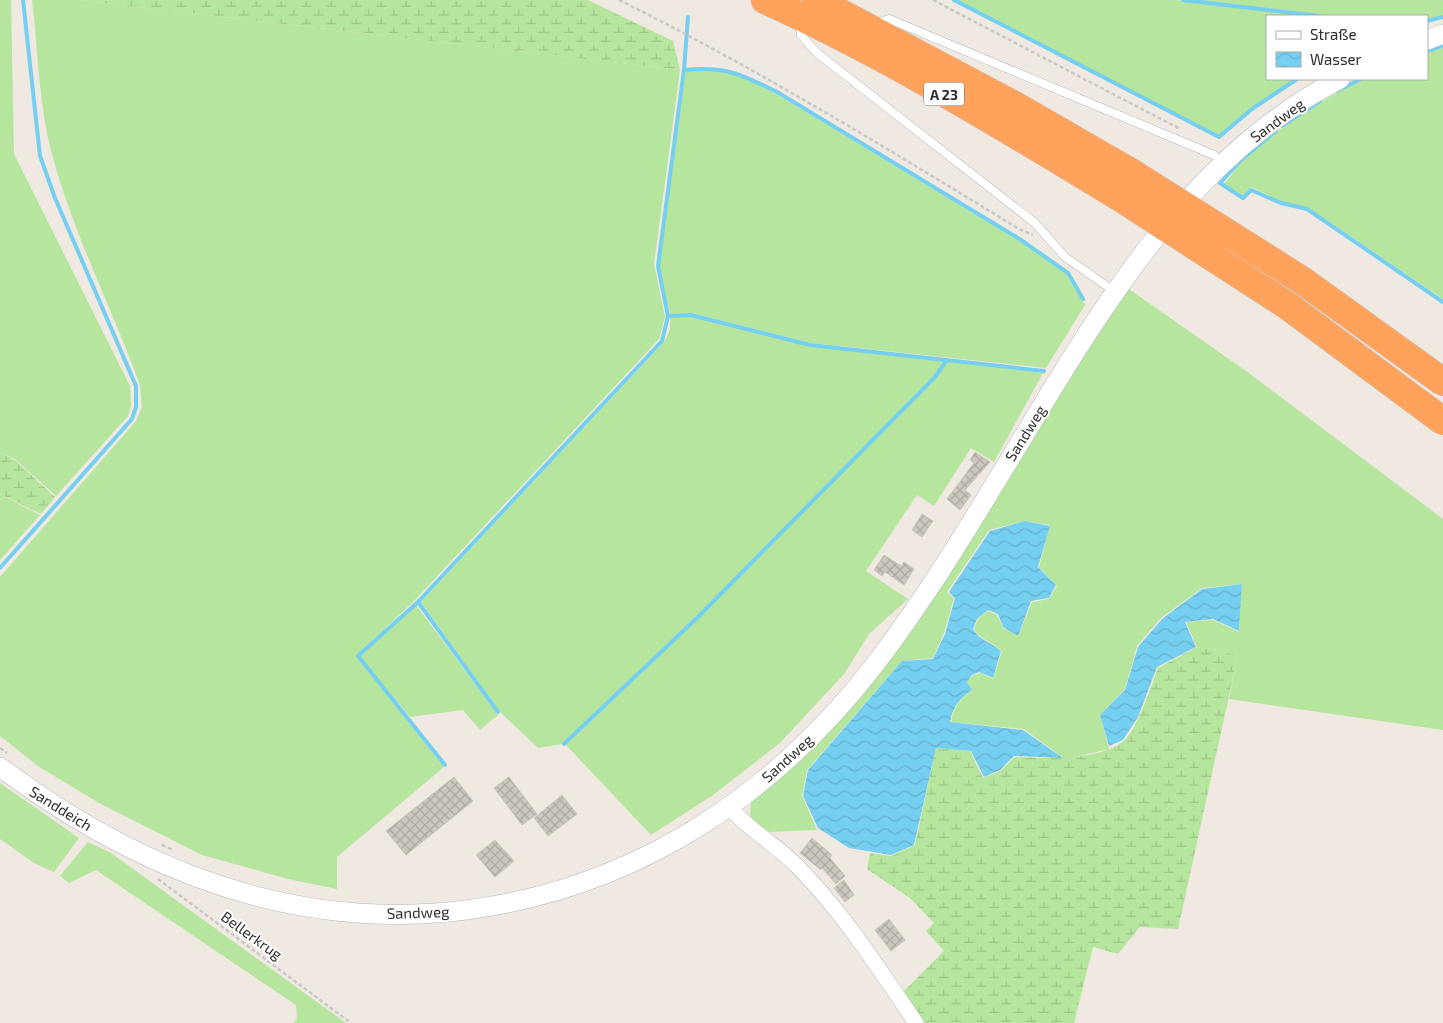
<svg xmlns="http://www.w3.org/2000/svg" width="1443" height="1023" font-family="'Exo 2',sans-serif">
	<defs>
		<pattern id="wetland-marsh" width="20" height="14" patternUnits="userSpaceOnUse" patternTransform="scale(1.25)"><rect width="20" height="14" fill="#b6e59e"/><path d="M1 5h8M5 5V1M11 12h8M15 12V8" fill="none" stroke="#9dc588"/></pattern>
		<pattern id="water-waves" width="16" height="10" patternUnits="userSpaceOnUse" patternTransform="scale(1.25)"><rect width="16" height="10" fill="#75cff0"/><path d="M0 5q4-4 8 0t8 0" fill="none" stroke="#66b2ce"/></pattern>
		<pattern id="building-cross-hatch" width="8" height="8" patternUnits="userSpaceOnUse" patternTransform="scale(1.25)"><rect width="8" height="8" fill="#cbc7bf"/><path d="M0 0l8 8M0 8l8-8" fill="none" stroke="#afaba4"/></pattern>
	</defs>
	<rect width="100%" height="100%" fill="#efe9e1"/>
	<path fill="#b6e59e" d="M0 0H11L14 154 130 386 131 406 128 416 56 496 16 460 0 452Z
		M32 0H78L680 70 654 264 665 317 659 339 413 602 356 656 444 767 337 857V889L288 879 202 855 97 802 38 766 0 736V577L136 421 142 407 140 385C112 308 73 233 52 154 39 105 38 51 32 0Z
		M956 0H1176L1313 16H1267V79H1295L1252 108 1219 136Z
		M1191 0H1443V16L1427 20V16H1329Z
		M1443 48V299L1309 208 1283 202 1251 187 1243 195 1224 184 1242 161 1281 129 1329 97 1366 79H1427V53Z
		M708 69 738 74 776 94 1019 241 1066 274 1085 305 1046 368 811 343 692 313 670 314 659 266 686 71Z
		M1126 287 1246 371 1443 519V730L1229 699 1238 655 1197 647 1186 622 1213 620 1239 632 1242 584 1202 588 1161 618 1137 646 1125 689 1100 715 1109 749 1065 759 1024 729 951 722C953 707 961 699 972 690L967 682 972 676 980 673 993 679 1002 651C992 642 981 640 974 629L978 619 988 611 997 615 1003 628 1018 636 1032 602 1049 599 1057 586 1039 567 1050 525 1025 521 989 530 947 592 954 598 944 633 933 658 902 661 807 770 802 796 817 830 768 832 750 817 751 801 937 593Z
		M691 316 810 346 944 361 934 376 697 616 562 744 538 748 501 713 421 602 664 342 670 330V317Z
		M947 361 1043 373 994 462 971 448 934 506 917 495 866 571 908 599 869 634 844 674 780 743 713 795 651 835 566 745 699 618 936 378Z
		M0 494 40 515 0 560Z
		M416 605 498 715 480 730 463 710 410 717 360 657Z
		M0 783 79 838 54 872 34 863 0 839Z
		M88 842 111 853 346 1023H293L297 1019 296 1005 96 870 69 883 60 876Z"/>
	<path fill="url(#wetland-marsh)" d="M78 0H588L673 41 680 70Z
		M0 452 16 461 55 497 41 514 0 494Z
		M1197 647 1238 655 1178 929 1140 927 1118 954 1093 947 1074 1023H922L902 993 944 951 926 931 934 923 910 898 867 869 870 853 891 856 915 845 936 748 970 751 983 778 1000 771 1015 757C1044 758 1099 761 1124 741 1138 728 1151 686 1158 668Z"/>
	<path fill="url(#water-waves)" d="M1025 521 1050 526 1038 567 1056 585 1049 598 1031 601 1018 636 1003 627 998 614 988 610 977 619 973 629C980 641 991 642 1001 651L993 678 979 672 972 675 967 682 972 690C960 698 952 708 950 722L1023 730 1063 758 1014 756 1000 770 984 777 971 751 936 748 914 845 891 855 849 848 818 828 803 796 808 770 902 661 933 659 945 634 955 598 949 592 990 531Z
		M1242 584 1239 631 1213 619 1185 622 1196 647 1157 667 1138 717 1123 740 1109 746 1100 715 1125 690 1138 647 1162 619 1202 589Z"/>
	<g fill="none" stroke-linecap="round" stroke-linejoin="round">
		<path stroke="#75cff0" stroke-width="4" d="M954 0 1219 137 1252 109 1297 79
			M1183 0 1320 16
			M1427 21 1443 17
			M1427 51 1443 46
			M684 70C725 66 741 74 777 92L1021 240 1068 273 1083 299
			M1337 91 1361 79
			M1282 126 1320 101
			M1276 131 1241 160 1220 183 1243 198 1251 190 1281 203 1307 209 1443 302
			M668 316 691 315 810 345 1044 371
			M0 568 132 419 136 407V386L55 198 40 156 23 0
			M418 602 358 656 445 765
			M498 712 418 602 662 341 668 316 658 266 684 70 688 17
			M564 744 698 617 935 377 947 360"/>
	</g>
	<path fill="url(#building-cross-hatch)" stroke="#cbc5ba" d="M975 452 990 462 965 490 971 495 960 510 947 499 974 463 970 460Z
		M922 514 933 521 922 537 912 530Z
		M884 555 901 566 904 562 914 569 904 585 885 572 882 576 874 570Z
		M454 777 473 801 406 855 386 831Z
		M509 777 537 814 522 825 494 788Z
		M562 795 577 814 548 836 534 818Z
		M812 838 832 855 830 858 845 876 836 884 822 868 821 870 800 853Z
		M495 840 514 861 495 877 476 855Z
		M844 880 854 895 845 902 834 888Z
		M889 919 905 940 891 951 875 930Z"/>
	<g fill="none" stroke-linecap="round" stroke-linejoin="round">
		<defs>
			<path id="service" d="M800 22 801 35 817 53 1035 223 1065 257 1114 291
				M874 24 889 19 1214 155"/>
			<path id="minor" d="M730 808C749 830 775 844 796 865 843 912 879 969 916 1023"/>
			<path id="tertiary" d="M1427 40 1443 34
				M0 767C137 870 292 932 466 910 635 888 773 797 876 663 943 575 998 477 1056 383 1129 264 1213 144 1340 79"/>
			<path id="motorway" d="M765 0C888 55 1003 127 1118 196
				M816 0 1014 105 1132 173"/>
		</defs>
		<use href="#service" stroke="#b4b7c1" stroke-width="9"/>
		<use href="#minor" stroke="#b4b7c1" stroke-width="16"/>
		<use href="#tertiary" stroke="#b4b7c1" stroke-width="20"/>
		<use href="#motorway" stroke="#c9c9c9" stroke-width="29"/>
		<path stroke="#c9c9c9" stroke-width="2.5" stroke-dasharray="4 2.5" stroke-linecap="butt" d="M619 0C756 68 888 149 1019 229L1033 235
			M933 0 1180 129
			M0 748 7 753
			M162 845 173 850
			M158 879 351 1023"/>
		<use href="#service" stroke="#fff" stroke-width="8"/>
		<use href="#minor" stroke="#fff" stroke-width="15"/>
		<use href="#tertiary" stroke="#fff" stroke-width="19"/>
		<use href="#motorway" stroke="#ffa35c" stroke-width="28"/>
		<defs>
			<path id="motorway-bridge" d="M1132 173 1303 281 1443 382
				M1118 196 1288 306 1443 421"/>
		</defs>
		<use href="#motorway-bridge" stroke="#c9c9c9" stroke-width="29" stroke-linecap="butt"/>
		<use href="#motorway-bridge" stroke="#ffa35c" stroke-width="28"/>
	</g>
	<g text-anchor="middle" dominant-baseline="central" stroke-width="4" stroke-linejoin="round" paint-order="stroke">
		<rect fill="#fff" stroke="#6d6d6d" stroke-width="1" x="924" y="82.5" width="40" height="23" rx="4"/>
		<g font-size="14" font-weight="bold" fill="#2e2e2e">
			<text x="944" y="94">A 23</text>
		</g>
		<g font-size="15" fill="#2e2e2e" stroke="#fff">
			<text transform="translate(1277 120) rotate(-36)">Sandweg</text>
			<text transform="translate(1025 433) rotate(-58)">Sandweg</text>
			<text transform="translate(787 758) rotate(-42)">Sandweg</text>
			<text transform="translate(61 808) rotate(32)">Sanddeich</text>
			<text transform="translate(418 912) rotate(-2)">Sandweg</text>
			<text transform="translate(252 935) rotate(36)">Bellerkrug</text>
		</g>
	</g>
	<rect x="1266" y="15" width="162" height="65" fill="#ffffff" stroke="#ababab"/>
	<rect x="1276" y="31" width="25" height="8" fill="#ffffff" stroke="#ababab"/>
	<text x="1310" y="40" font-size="15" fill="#2e2e2e">Straße</text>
	<rect x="1276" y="52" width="25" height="15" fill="url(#water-waves)" stroke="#ababab"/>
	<text x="1310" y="65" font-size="15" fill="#2e2e2e">Wasser</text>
</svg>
